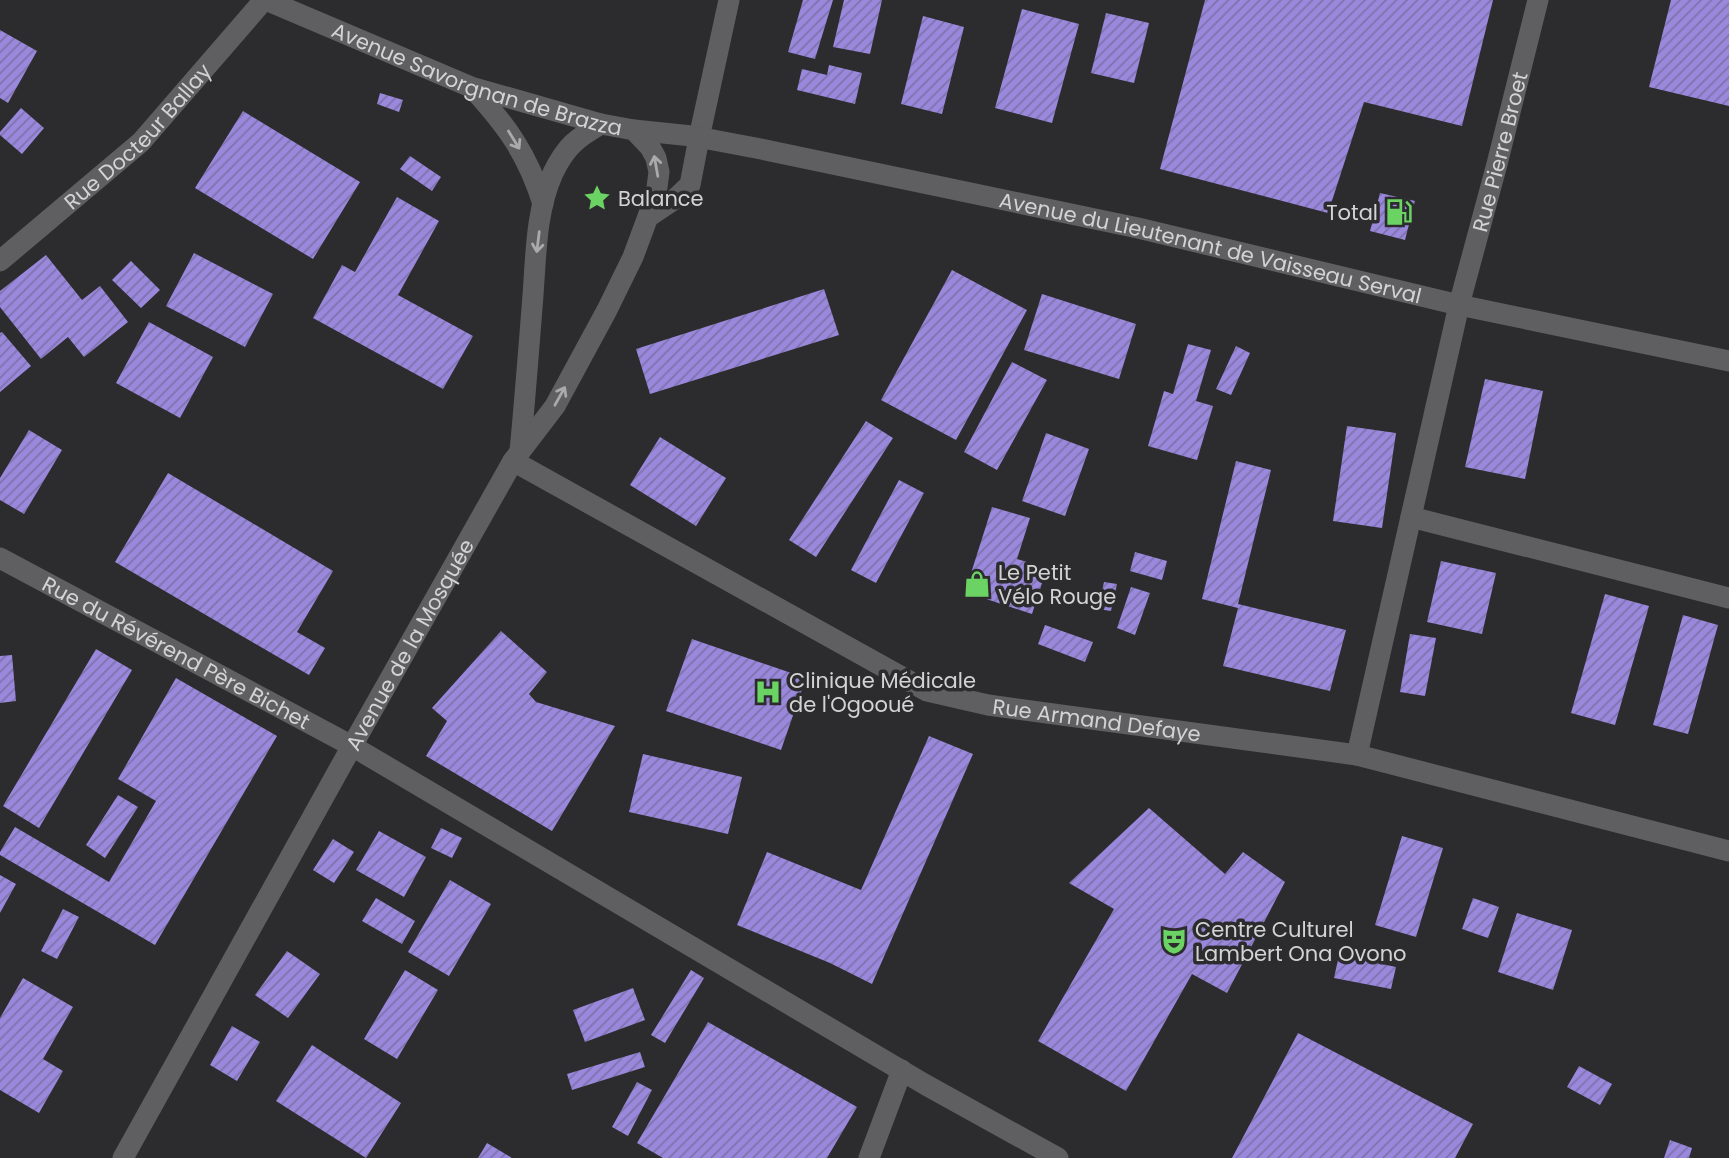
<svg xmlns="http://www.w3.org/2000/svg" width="1729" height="1158" font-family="Poppins,sans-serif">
	<defs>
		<pattern id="building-hatch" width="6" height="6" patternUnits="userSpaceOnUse" patternTransform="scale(1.75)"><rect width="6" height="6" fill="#9988db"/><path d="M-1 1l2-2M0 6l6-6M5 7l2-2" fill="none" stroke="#7e72ac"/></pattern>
	</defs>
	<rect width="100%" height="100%" fill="#2c2c2e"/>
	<path fill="url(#building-hatch)" d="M803 0H833L815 59 788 52Z
		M844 0H882L870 54 833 47Z
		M1205 0H1493L1462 126 1364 102 1328 213 1160 169Z
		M1671 0H1729V106L1649 87Z
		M1022 9 1079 24 1052 123 995 108Z
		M1106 13 1149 23 1134 83 1091 73Z
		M923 16 964 27 942 114 901 104Z
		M0 30 37 51 8 103 0 98Z
		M829 65 862 73 855 104 797 90 802 69 827 75Z
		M380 93 403 100 399 112 377 104Z
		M21 108 44 128 22 154 0 135V132Z
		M243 111 360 182 313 259 195 188Z
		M410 156 441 177 432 191 400 169Z
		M1380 193 1415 201 1405 240 1370 231Z
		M397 197 439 221 398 295 473 336 443 389 313 318 342 265 355 272Z
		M194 253 273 294 245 347 166 306Z
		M46 255 82 300 100 286 128 322 84 357 68 337 41 359 0 307V291Z
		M131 261 160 290 141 308 112 280Z
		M952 270 1027 310 956 440 881 400Z
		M824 289 839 335 650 394 636 349Z
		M1042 294 1136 324 1119 379 1024 350Z
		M149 322 213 357 180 418 116 383Z
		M2 332 31 366 0 392V333Z
		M1188 344 1211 350 1196 401 1213 406 1197 460 1148 446 1164 391 1173 394Z
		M1236 346 1250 353 1231 395 1216 389Z
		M1012 362 1047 380 997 470 964 452Z
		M1485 379 1543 391 1525 479 1465 467Z
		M866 421 893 438 816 557 789 540Z
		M1347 426 1396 433 1382 528 1333 521Z
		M29 430 62 450 24 514 0 500V478Z
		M1046 433 1089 449 1065 516 1022 501Z
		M660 437 726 478 696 526 630 485Z
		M1236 461 1271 470 1238 604 1346 630 1330 691 1223 666 1238 608 1202 599Z
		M168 473 333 571 297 632 325 648 309 675 115 562Z
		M899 480 924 493 876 583 851 570Z
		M992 507 1030 518 1017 559 1047 568 1032 614 965 592Z
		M1135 552 1167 561 1162 580 1130 571Z
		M1441 561 1496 573 1482 634 1427 622Z
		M1104 582 1117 584 1111 611 1098 609Z
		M1131 587 1150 593 1135 635 1117 628Z
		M1605 594 1649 606 1615 725 1571 713Z
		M1683 615 1718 625 1688 734 1653 725Z
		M1045 625 1093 642 1085 662 1038 644Z
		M501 631 547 672 529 694 536 702 615 726 552 831 426 756 447 721 432 708Z
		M1410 634 1436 638 1425 696 1400 692Z
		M692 639 806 678 781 750 666 711Z
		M96 649 132 670 39 828 3 806Z
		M12 655 16 701 0 703V656Z
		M176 678 277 736 155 945 0 855V852L15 827 109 882 156 801 118 779Z
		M929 736 973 754 872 984 830 963 737 925 767 852 861 890Z
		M643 754 742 777 728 834 629 812Z
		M118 795 138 807 105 858 86 845Z
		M1149 808 1225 874 1243 852 1285 882 1227 993 1192 974 1126 1091 1038 1041 1114 909 1069 883Z
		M441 828 462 838 452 858 431 848Z
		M379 831 426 857 404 897 356 870Z
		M1402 836 1443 848 1416 937 1375 925Z
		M333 839 354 852 334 883 313 870Z
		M0 875 16 884 0 913Z
		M450 880 491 904 449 976 408 952Z
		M376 898 415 921 402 944 362 921Z
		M1473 898 1499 907 1488 938 1462 929Z
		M63 909 79 917 57 959 41 951Z
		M1517 913 1572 930 1553 990 1498 972Z
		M287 951 320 974 288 1018 255 995Z
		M1339 955 1396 967 1391 989 1334 978Z
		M405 970 438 990 397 1059 364 1039Z
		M691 970 704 978 665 1043 651 1035Z
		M23 978 73 1007 43 1059 63 1071 39 1113 0 1090V1018Z
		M633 988 645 1020 585 1042 573 1010Z
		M708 1022 857 1107 827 1158H663L637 1143Z
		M232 1026 260 1042 237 1081 210 1065Z
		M1298 1033 1473 1124 1455 1158H1232Z
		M312 1045 401 1103 366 1158 276 1101Z
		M640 1052 645 1067 572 1090 567 1074Z
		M1579 1066 1612 1084 1600 1105 1567 1087Z
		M637 1082 652 1090 628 1136 612 1127Z
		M1670 1140 1692 1148 1689 1158H1664Z
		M487 1143 512 1158H478Z"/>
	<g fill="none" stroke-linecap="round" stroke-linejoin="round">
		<g stroke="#5f5e61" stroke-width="21">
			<path d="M699 138 729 0"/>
			<path id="s1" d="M0 261 141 142 264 0"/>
			<path id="s2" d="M513 461 927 691 988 705 1357 755 1729 851"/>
			<path d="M1411 517 1729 598"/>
			<path id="s3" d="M0 558 352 746 926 1085 1058 1158"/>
			<path id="s4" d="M1357 755 1459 305 1497 164 1538 0"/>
			<path d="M869 1158 902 1070"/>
		</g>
		<g stroke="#5f5e61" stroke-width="21">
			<path id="s5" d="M266 0 471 87 601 124 634 130 692 136 761 149 1138 228 1459 305 1729 361"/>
			<path d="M473 89C507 126 528 155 543 204"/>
			<path d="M648 217 675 199 690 185 699 138"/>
			<path d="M520 451C525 399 529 347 533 295 536 255 536 210 553 173 566 146 577 138 601 124"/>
			<path id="s6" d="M123 1158 352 746 513 461 555 406 607 310 633 257 656 195 659 172 656 158 650 147 634 130"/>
		</g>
	</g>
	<defs><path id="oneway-shaft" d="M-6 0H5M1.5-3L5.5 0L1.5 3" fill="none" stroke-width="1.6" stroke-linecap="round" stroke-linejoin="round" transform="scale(1.75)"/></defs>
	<g stroke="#aaaaac">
		<use href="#oneway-shaft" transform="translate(514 140) rotate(58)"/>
		<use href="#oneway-shaft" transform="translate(656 166) rotate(-100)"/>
		<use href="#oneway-shaft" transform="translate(538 242) rotate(97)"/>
		<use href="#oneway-shaft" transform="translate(560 396) rotate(-61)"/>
	</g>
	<defs>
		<symbol id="sight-bare" viewBox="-9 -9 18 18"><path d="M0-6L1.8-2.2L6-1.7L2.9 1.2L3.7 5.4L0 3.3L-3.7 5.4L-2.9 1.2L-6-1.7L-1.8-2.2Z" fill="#6bd363" stroke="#2c2c2e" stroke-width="2.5" paint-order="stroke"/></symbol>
		<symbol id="fuel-bare" viewBox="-9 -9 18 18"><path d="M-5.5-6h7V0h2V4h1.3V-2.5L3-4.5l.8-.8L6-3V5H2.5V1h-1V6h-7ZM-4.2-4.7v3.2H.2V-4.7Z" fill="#6bd363" stroke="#2c2c2e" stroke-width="2.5" paint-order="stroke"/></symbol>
		<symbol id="shop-bare" viewBox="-9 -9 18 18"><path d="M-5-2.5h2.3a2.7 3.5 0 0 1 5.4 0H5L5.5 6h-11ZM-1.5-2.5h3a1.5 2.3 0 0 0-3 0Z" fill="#6bd363" stroke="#2c2c2e" stroke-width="2.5" paint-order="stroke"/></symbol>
		<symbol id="hospital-bare" viewBox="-9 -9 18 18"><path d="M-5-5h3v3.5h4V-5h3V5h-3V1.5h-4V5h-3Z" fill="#6bd363" stroke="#2c2c2e" stroke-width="2.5" paint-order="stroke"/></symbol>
		<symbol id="theatre-bare" viewBox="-9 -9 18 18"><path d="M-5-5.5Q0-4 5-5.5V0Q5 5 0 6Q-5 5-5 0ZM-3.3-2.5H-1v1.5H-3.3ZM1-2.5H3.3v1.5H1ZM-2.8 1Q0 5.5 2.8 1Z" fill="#6bd363" stroke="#2c2c2e" stroke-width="2.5" paint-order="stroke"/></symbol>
	</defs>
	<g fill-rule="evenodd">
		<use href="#sight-bare" x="578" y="179" width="38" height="38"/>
		<use href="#fuel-bare" x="1380" y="193" width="38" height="38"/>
		<use href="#shop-bare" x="958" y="565" width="38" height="38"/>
		<use href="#hospital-bare" x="749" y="673" width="38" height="38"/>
		<use href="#theatre-bare" x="1155" y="922" width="38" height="38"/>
	</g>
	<g text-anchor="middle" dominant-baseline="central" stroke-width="7" stroke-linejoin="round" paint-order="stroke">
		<g font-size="21" fill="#d3d3d4" stroke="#2c2c2e">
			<text stroke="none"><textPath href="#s5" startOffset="226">Avenue Savorgnan de Brazza</textPath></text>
			<text stroke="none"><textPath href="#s1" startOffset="186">Rue Docteur Ballay</textPath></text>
			<text stroke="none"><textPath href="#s4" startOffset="620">Rue Pierre Broet</textPath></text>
			<text stroke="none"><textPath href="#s5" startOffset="980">Avenue du Lieutenant de Vaisseau Serval</textPath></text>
			<text stroke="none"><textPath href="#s6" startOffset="588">Avenue de la Mosquée</textPath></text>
			<text stroke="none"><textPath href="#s3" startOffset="200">Rue du Révérend Père Bichet</textPath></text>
			<text stroke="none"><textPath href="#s2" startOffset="646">Rue Armand Defaye</textPath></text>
		</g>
		<g font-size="21" fill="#d3d3d4" stroke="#2c2c2e" text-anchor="start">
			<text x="618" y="198">Balance</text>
			<text x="1378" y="212" text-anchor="end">Total</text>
			<text x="998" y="572">Le Petit<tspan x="998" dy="24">Vélo Rouge</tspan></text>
			<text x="789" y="680">Clinique Médicale<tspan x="789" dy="24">de l'Ogooué</tspan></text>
			<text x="1195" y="929">Centre Culturel<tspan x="1195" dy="24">Lambert Ona Ovono</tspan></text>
		</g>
	</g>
</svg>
